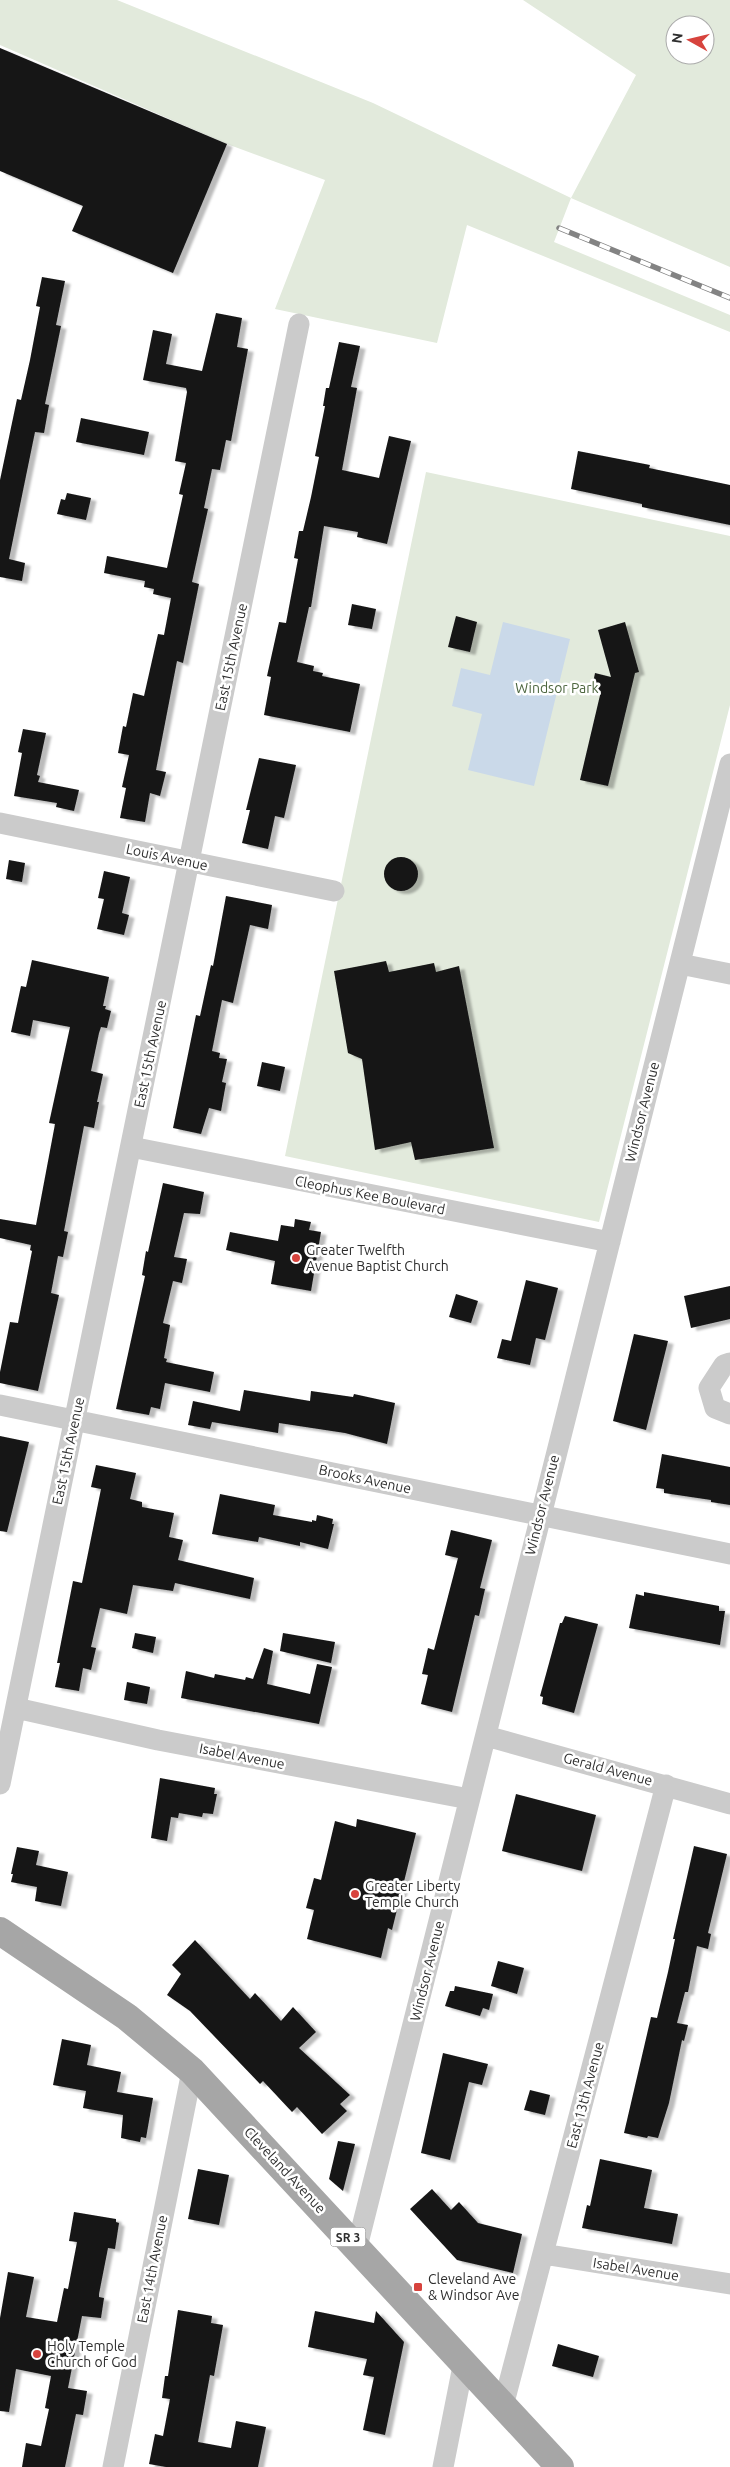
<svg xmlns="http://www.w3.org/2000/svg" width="730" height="2467" font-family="Ubuntu,sans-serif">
	<defs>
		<filter id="shadow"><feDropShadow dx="5.5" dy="3" stdDeviation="1" flood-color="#0004"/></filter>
	</defs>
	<rect width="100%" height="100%" fill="#fff"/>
	<path fill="#e2eadc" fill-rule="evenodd" d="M0 0H117L373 103 571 198 636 75 523 0H730V267L571 198 554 242 730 315V332L467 225 437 343 275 309 325 180 227 144 0 45ZM675 25H705V55H675Z
		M426 472 730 536V705L599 1222 285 1156Z"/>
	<path fill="#cad9e9" d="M503 622 570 639 534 786 468 770 482 714 452 706 461 668 490 675Z"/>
	<path fill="#151515" filter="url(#shadow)" d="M0 48 227 144 173 273 72 231 83 206 0 171Z
		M42 277 65 281 56 325 61 326 45 404 49 405 44 433 35 432 9 559 25 563 22 581 0 577V480L17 399 21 400 30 360 40 307 36 306Z
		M216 313 242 318 237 347 248 349 231 441 226 440 220 470 212 469 204 508 208 509 192 582 199 584 183 663 177 661 156 770 166 772 160 796 150 793 145 822 120 818 126 788 122 787 129 755 118 753 123 726 126 727 133 693 144 696 158 634 164 635 171 598 153 594 154 589 144 587 145 581 104 573 107 556 167 568 183 495 179 494 186 463 175 461 187 392 186 388 143 380 153 330 172 334 166 364 202 371Z
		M339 342 360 346 351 387 357 388 342 470 379 478 389 436 411 441 387 544 357 537 358 532 324 526 311 607H309L297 662 314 666 313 671 323 673 322 676 360 684 350 732 264 715 271 677 267 676 279 622 286 623 298 559 294 558 299 531H303L311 497 319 457 315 456 325 406H323L326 388H329Z
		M81 418 149 432 144 455 76 442Z
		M578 451 650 465 649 468 730 485V525L642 507V504L571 489Z
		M67 493 91 498 86 520 57 514 61 499 65 500Z
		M352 604 376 609 372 629 348 625Z
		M456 616 477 622 470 652 448 647Z
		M625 622 639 672 635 673 608 786 580 780 601 691 592 688 595 673 611 677 598 630Z
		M23 729 46 733 37 775 40 776 38 782 79 790 74 811 56 807 57 803 14 796 22 753 18 752Z
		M259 758 296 765 284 818 275 816 268 849 242 843 250 810H246Z
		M384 874a17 17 0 1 1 34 0a17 17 0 1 1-34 0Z
		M9 860 25 863 22 882 6 879Z
		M104 871 130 877 122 913 129 915 124 935 97 929 104 899 98 898Z
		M226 896 272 905 268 929 250 925 233 1003 222 1000 212 1051 220 1053 219 1058 227 1059 222 1082 226 1083 221 1111 209 1108 201 1134 173 1128 196 1015 200 1016 211 965 213 966Z
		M32 960 109 977 103 1006H106L105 1009 111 1011 107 1028 101 1027 99 1033 91 1071 103 1074 97 1102H99L94 1128 84 1126 64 1231 68 1232 63 1257 58 1256 51 1293 59 1295 38 1391 0 1383V1372L10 1322 18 1323 32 1251 30 1250 31 1245 0 1238V1219L36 1225 55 1124 49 1123 70 1027 33 1020 30 1036 11 1032 21 986 26 987Z
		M386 961 389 972 434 963 436 972 459 966 494 1148 415 1160 411 1142 375 1150 362 1059 348 1053 334 971Z
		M262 1062 285 1067 280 1091 257 1086Z
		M163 1183 204 1192 200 1214 184 1213 174 1257 187 1259 182 1283 173 1281 163 1323 170 1325 164 1358 167 1359 166 1362 214 1372 210 1392 165 1383 160 1409 151 1407 149 1415 116 1409 145 1276 142 1275 146 1251 148 1252Z
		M295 1219 311 1222 309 1230 321 1232 311 1291 271 1284 275 1261 226 1250 230 1232 278 1241 281 1225 294 1227Z
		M526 1280 558 1288 545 1340 536 1338 530 1365 497 1358 502 1339 511 1341Z
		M730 1286V1319L691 1328 684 1296Z
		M456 1294 478 1301 471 1323 449 1317Z
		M634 1334 668 1341 646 1430 613 1421Z
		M244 1390 310 1401 311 1391 353 1397 354 1394 395 1403 387 1444 345 1433 279 1423 278 1433 212 1422 210 1429 188 1425 193 1401 240 1411Z
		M0 1436 29 1442 7 1532 0 1531Z
		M662 1454 730 1467V1505L711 1502V1500L664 1493V1489L656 1488Z
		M96 1465 136 1473 130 1499 142 1502V1507L174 1513 169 1537 183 1540 178 1560 254 1578 250 1599 175 1583 173 1591 133 1585 127 1614 100 1608 91 1647 96 1648 91 1670 83 1668 79 1691 55 1687 60 1663H57L73 1581 82 1583 101 1489 91 1487Z
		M220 1494 275 1505 273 1515 312 1522V1520L316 1521 317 1515 333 1519 332 1524H334L328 1549 300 1542V1546L259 1537 258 1542 212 1534Z
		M451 1530 492 1540 480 1588 485 1589 479 1616 475 1615 452 1712 421 1704 428 1675 422 1674 428 1648 434 1650 458 1558 445 1555Z
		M644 1592 719 1606V1611H725L720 1645 629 1628 636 1594 644 1596Z
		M565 1616 598 1624 574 1713 542 1704 543 1697 540 1696 560 1623H562Z
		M135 1633 156 1637 153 1653 132 1648Z
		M283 1633 335 1642 331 1663 280 1651Z
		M264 1648 273 1651 267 1684 310 1694 317 1664 332 1667 319 1724 181 1698 186 1671 214 1678 215 1674 245 1680 246 1677 253 1679Z
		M127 1682 150 1687 147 1704 124 1700Z
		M160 1778 215 1788 214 1794H217L213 1814 203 1813 202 1817 179 1813 178 1818 171 1817 167 1841 151 1838Z
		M516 1794 596 1815 582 1871 502 1851Z
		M357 1819 416 1833 392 1930 388 1928 381 1958 307 1939 314 1910 306 1908 314 1878 321 1880 335 1821 356 1827Z
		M694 1846 727 1854 708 1933 711 1934 708 1949 697 1946 688 1992H685L677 2023 688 2025 684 2041 682 2040 669 2103 658 2138 648 2136 647 2138 624 2133 651 2017 657 2018 668 1972 675 1939H673Z
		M17 1847 39 1851 36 1865 68 1872 61 1906 35 1901 37 1887 11 1882 13 1874H11Z
		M195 1940 250 1999 255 1993 281 2021 293 2007 316 2032 299 2048 350 2095 340 2104 347 2111 322 2134 297 2107 292 2112 263 2081 260 2084 190 2011 167 1995 181 1974 172 1965Z
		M498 1961 524 1968 517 1994 491 1986Z
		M455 1986 493 1994 489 2010 483 2008 480 2016 445 2006 450 1991H454Z
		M62 2039 91 2045 87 2065 121 2072 117 2092 153 2098 146 2138 141 2137 140 2142 121 2138 123 2115 83 2108 86 2091 53 2085Z
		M443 2053 488 2064 482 2085 469 2082 450 2160 421 2153Z
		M530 2090 550 2095 545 2115 524 2110Z
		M338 2141 355 2144 343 2191 329 2179Z
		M600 2159 652 2170 644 2208 678 2214 672 2244 582 2228 587 2205 590 2206Z
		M198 2169 229 2175 219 2225 188 2219Z
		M432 2189 451 2210 459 2202 478 2223 522 2234 513 2273 457 2260 410 2209Z
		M74 2212 116 2219V2222L119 2223 115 2249 108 2248 99 2294V2297L104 2298 101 2318 82 2316 68 2388 87 2391 83 2415 76 2414 65 2467H22L26 2443 41 2446 49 2409 45 2408 51 2376 16 2369 9 2412 0 2411V2318L8 2272 34 2277 26 2317 57 2322 64 2288 68 2289 77 2242 69 2241Z
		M178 2310 212 2316 211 2323 223 2325 214 2376 210 2375 198 2442 231 2448 236 2421 266 2427 258 2467H166L149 2464 155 2434 163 2436 170 2399 162 2398 165 2376H168Z
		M315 2311 374 2323 376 2311 404 2342 385 2435 363 2430 374 2377 363 2375 367 2359 308 2347Z
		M558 2344 599 2356 593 2377 552 2366Z"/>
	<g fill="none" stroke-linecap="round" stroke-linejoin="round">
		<path stroke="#cbcbcb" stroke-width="21" d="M0 823 334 891
			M680 964 730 974
			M131 1147 610 1242
			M730 1363 724 1365 709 1388 715 1408 730 1414
			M0 1405 730 1554
			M16 1708 158 1740 469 1799
			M486 1736 730 1804
			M0 1784 299 324
			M357 2247 730 764
			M543 2254 730 2284
			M503 2406 666 1785
			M113 2467 192 2071
			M443 2467 464 2361"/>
		<path stroke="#a6a6a6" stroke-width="28" d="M0 1931 127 2017 192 2071 560 2467"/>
		<defs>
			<path id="rail" d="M559 228 730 298"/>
		</defs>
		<use href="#rail" stroke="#838383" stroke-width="5.5"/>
		<use href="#rail" stroke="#fff" stroke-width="4" stroke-dasharray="11" stroke-linecap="butt"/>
	</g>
	<g fill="#d7433d" stroke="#fff" stroke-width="2">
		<circle cx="296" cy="1258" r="5"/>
		<circle cx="355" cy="1894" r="5"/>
		<rect x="413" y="2282" width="10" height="10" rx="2.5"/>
		<circle cx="37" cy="2354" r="5"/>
	</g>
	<g text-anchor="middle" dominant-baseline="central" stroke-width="5" stroke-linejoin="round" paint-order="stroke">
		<rect fill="#fff" stroke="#6d6d6d" stroke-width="1" x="330.5" y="2227.5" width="35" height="19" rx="4"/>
		<g font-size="12" font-weight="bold" fill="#2e2e2e">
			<text x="348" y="2237">SR 3</text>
		</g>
		<g font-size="14" fill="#2e2e2e" stroke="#fff">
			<text transform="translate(231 657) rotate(-78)">East 15th Avenue</text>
			<text transform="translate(167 857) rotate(12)">Louis Avenue</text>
			<text transform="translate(150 1054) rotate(-78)">East 15th Avenue</text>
			<text transform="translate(642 1112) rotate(-76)">Windsor Avenue</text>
			<text transform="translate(370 1195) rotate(11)">Cleophus Kee Boulevard</text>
			<text transform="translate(68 1451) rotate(-78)">East 15th Avenue</text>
			<text transform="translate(365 1479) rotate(12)">Brooks Avenue</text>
			<text transform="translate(542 1505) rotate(-76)">Windsor Avenue</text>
			<text transform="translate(242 1756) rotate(11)">Isabel Avenue</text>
			<text transform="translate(608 1769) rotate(15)">Gerald Avenue</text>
			<text transform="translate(427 1971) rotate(-76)">Windsor Avenue</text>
			<text transform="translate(585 2095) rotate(-75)">East 13th Avenue</text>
			<text transform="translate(285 2170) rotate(47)">Cleveland Avenue</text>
			<text transform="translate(152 2269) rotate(-79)">East 14th Avenue</text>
			<text transform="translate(636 2269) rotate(9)">Isabel Avenue</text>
		</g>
		<g font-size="14" fill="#4d663f" stroke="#fff">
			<text x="557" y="688">Windsor Park</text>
		</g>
		<g font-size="14" fill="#2e2e2e" stroke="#fff" text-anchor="start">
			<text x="306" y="1250">Greater Twelfth<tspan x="306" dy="16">Avenue Baptist Church</tspan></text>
			<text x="365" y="1886">Greater Liberty<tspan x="365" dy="16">Temple Church</tspan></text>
			<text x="428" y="2279">Cleveland Ave<tspan x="428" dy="16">&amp; Windsor Ave</tspan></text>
			<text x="47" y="2346">Holy Temple<tspan x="47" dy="16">Church of God</tspan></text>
		</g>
	</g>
	<g transform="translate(690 40) rotate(278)"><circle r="24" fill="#ffffff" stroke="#ababab"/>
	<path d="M0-4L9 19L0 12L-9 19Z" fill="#d7433d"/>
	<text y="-8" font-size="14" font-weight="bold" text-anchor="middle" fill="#2e2e2e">N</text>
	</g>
</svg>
